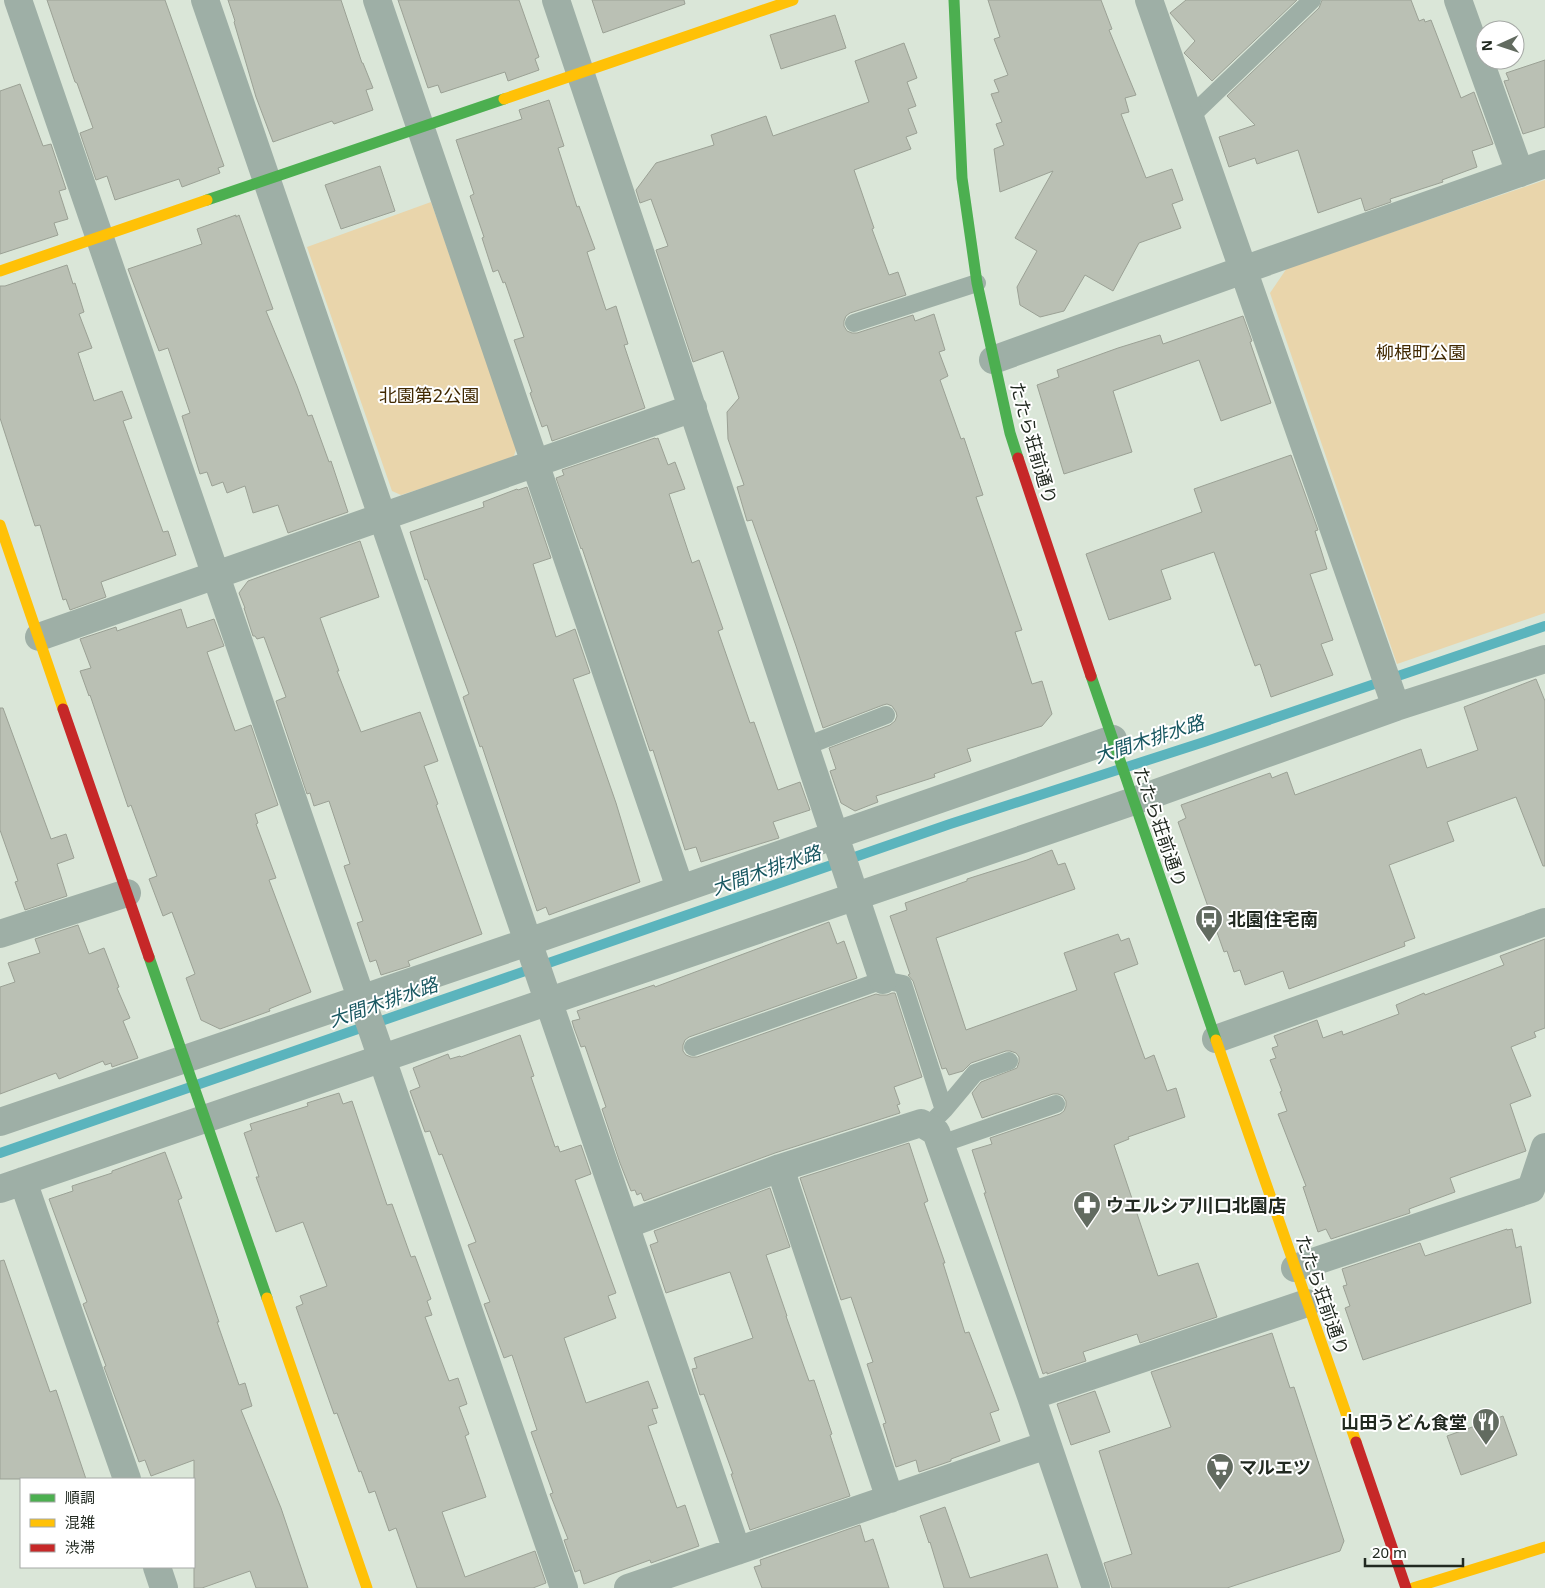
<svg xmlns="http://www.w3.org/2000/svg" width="1545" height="1588" font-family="'Noto Sans','Noto Sans JP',sans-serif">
	<rect width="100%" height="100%" fill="#dae6d8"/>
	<path fill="#e9d5ab" d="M1545 180V613L1397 664 1270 293 1287 268Z
		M431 202 517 446 513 459 401 495 392 491 307 247Z"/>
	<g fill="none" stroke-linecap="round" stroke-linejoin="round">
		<path stroke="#5bb4bd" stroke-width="10" d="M0 1153 950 824 1204 742 1545 626"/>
	</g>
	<path fill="#bac0b4" stroke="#9ba195" d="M47 0H165L224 166 218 168 220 173 182 187 179 179 115 200 107 176 96 180 80 133 93 128 77 83 75 82Z
		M228 0H341L362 63H363L373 88 366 90 373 110 334 124 332 121 273 142 256 97 234 22 235 21Z
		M398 0H519L539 57 535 59 539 70 508 81 505 72 441 93 438 85 428 88Z
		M592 0H684L685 4 603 33Z
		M988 0H1101L1112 29 1109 30 1136 95 1125 98 1129 112 1121 114 1146 178 1172 169 1183 200 1172 204 1181 228 1139 243 1113 291 1085 275 1064 311 1040 317 1020 305 1017 287 1037 251 1015 238 1053 171 1000 192 994 149 1004 145 996 124 1002 122 991 94 999 92 994 80 1008 75 994 39 1000 37Z
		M1186 0H1297L1212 81 1184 53 1195 41 1170 13Z
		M1322 0H1411L1419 21 1424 19 1425 22 1431 20 1461 98 1474 92 1493 144 1472 151 1477 167 1442 180 1443 182 1390 199 1391 202 1365 211 1361 198 1318 213 1298 150 1257 164 1255 158 1229 167 1219 137 1255 125 1227 96 1319 8Z
		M835 15 846 48 781 69 770 35Z
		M904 43 917 78 907 82 916 106 908 109 917 133 906 137 911 149 854 170 874 228 872 229 889 275 898 272 906 295 850 313 846 316 844 321V326L847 331 852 333H857L913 315 915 321 934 314 945 350 939 352 948 376 940 380 961 439 964 438 983 495 976 497 1022 630 1015 632 1032 684 1042 681 1052 714 1042 726 967 749 971 761 934 774 935 777 876 796 878 802 855 811 841 803 830 771 836 769 829 748 890 725 895 721 897 716 896 712 892 706 887 704 883 705 823 728 796 646 752 520 747 521 737 487 744 485 728 439 727 412 739 398 723 351 693 362 656 250 668 246 651 199 640 203 636 190 656 163 714 145 711 135 766 116 773 136 869 102 855 61Z
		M1545 60V127L1523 134 1504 81 1509 80 1506 73Z
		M20 84 43 146 51 144 66 189 59 191 68 219 54 223 58 235 0 254V91Z
		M549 100 564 146 558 148 577 207 579 206 595 249 587 252 606 310 616 306 628 344 624 345 645 408 552 441 547 425 542 427 530 393 532 392 514 340 524 337 505 282 503 283 498 270 493 272 482 238 484 237 470 196 474 194 456 140 522 119 519 110Z
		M380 166 395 211 341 229 325 185Z
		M236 215V217L239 215 273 309 266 311 297 386 308 416 312 415 329 462 331 461 348 512 288 533 278 505 253 513 245 486 227 493 223 482 212 486 207 472 200 474 182 416 190 413 168 348 159 351 128 269 202 244 197 229Z
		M67 265 73 284 75 283 84 312 79 314 92 348 78 353 94 401 122 391 132 418 123 421 163 532 168 531 176 555 101 582 106 597 70 610 66 599 63 600 40 525 35 526 0 418V286H5Z
		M1243 316 1252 341 1250 342 1271 403 1221 421 1199 360 1113 391 1132 452 1064 474 1037 385 1059 377 1057 370 1118 348 1160 335 1163 344Z
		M655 438 656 439 658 438 668 465 675 462 685 489 669 494 692 563 699 560 723 629 718 631 750 723 754 722 778 790 800 782 810 810 773 822 779 838 701 862 696 847 685 850 653 750 650 751 582 548 581 549 556 478 564 475 562 470Z
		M1291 455 1318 530 1315 531 1327 569 1310 574 1333 640 1321 644 1333 675 1271 697 1260 664 1255 666 1214 552 1161 570 1171 599 1109 620 1086 554 1202 512 1194 489Z
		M527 487 551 558 533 564 556 637 575 629 590 673 573 679 616 803 640 882 549 915 546 907 537 911 482 746 480 747 463 697 469 694 427 579 425 580 410 532 484 507 483 502 517 489 518 490Z
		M360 541 379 597 320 618 339 671H337L361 732 420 712 438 761 424 766 438 804 436 805 482 934 408 961 410 966 381 975 376 960 370 962 357 923 363 921 344 866 350 864 329 801 314 806 310 793 307 794 276 701 286 697 264 637 257 639 255 636H253L244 608H245L239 593 248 581Z
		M181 609 187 628 214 619 224 646 207 652 235 731 251 725 278 805 255 814 258 823 256 824 276 878 269 880 311 992 269 1009 270 1011 220 1029 201 1020 186 978 195 974 172 912 163 916 149 879 157 876 131 805 128 807 90 695 89 696 80 671 91 668 80 639 116 627 117 631Z
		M1536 679 1545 701V866H1543L1516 797 1447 822 1454 841 1389 865 1415 938 1404 942 1405 946 1289 989 1283 971 1245 985 1240 970 1234 972 1227 951 1224 952 1178 822 1186 818 1181 805 1270 773 1272 778 1287 772 1295 795 1421 749 1427 768 1478 750 1464 707Z
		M0 708H3L51 839 66 834 74 858 57 864 67 896 25 910 15 882 18 881 0 830Z
		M1052 850 1058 865 1065 863 1075 889 936 938 966 1030 1077 990 1064 953 1118 934 1121 941 1129 938 1138 964 1114 973 1145 1059 1154 1055 1167 1091 1176 1088 1185 1117 1128 1137 1129 1139 1114 1145 1158 1276 1198 1263 1217 1317 1140 1343 1137 1334 1083 1352 1086 1361 1047 1374V1372L1043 1374 984 1193H986L972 1150 992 1144 990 1138 1060 1114 1064 1111 1066 1106V1101L1063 1096 1058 1094H1053L982 1118 972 1093 981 1082 1017 1068 1019 1062V1057L1016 1053 1010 1051H1006L971 1063 963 1071 949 1075 946 1068 942 1069 913 981 908 975 910 974 890 916 907 910 905 903 967 881V879L1027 860Z
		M829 922 837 944 844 941 857 978 689 1037 685 1040 683 1045V1051L686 1055 691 1057H697L876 994 880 995H887L892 993H895L922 1077 894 1087 900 1104 897 1105 900 1113 775 1153 644 1201 641 1193 637 1195 635 1190 631 1191 620 1163 602 1109 606 1107 585 1046 581 1047 574 1028 572 1021 580 1019 577 1011 654 985 655 987Z
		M78 925 89 954 104 948 119 987 117 988 130 1018 123 1021 138 1058 112 1067 111 1063 105 1065 103 1061 59 1079 56 1073 0 1094V987L15 982 8 963 40 953 35 939Z
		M1545 939V1028L1534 1032 1536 1037 1511 1047 1531 1096 1510 1104 1526 1151 1450 1178 1455 1192 1409 1209 1410 1213 1331 1239 1326 1229 1318 1232 1303 1187 1306 1186 1278 1114 1287 1111 1280 1092 1282 1091 1270 1060 1276 1058 1272 1048 1278 1046 1274 1036 1317 1020 1323 1038 1342 1031 1343 1035 1399 1014 1396 1005 1424 993 1425 995 1504 965 1500 956Z
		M520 1035 534 1076 531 1077 555 1147 558 1146 560 1152 581 1145 591 1174 575 1180 616 1293 608 1296 616 1318 564 1338 586 1403 648 1381 658 1408 652 1409 657 1423 648 1426 677 1508 685 1505 699 1546 651 1563 650 1560 584 1584 580 1570 575 1572 564 1540 568 1539 550 1494 553 1493 531 1432 537 1430 512 1355 504 1358 484 1304 490 1302 468 1245 476 1242 442 1154 439 1155 430 1131 425 1132 410 1091 420 1087 413 1068 448 1054 450 1059 460 1056 461 1057Z
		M339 1093 343 1104 352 1101 387 1205 392 1204 411 1257 415 1256 431 1299 427 1301 432 1315 425 1317 449 1381 458 1378 467 1404 459 1407 469 1434 465 1436 486 1497 442 1512 465 1577 535 1551 546 1583 533 1588H417L396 1528 389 1531 375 1491 369 1493 361 1471 359 1472 337 1413 334 1414 296 1307 303 1304 300 1296 327 1286 303 1222 276 1232 256 1177H259L244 1133 252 1130 250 1124 308 1106 307 1103Z
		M909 1143 928 1201 924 1203 945 1263H943L965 1333 969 1332 999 1410 990 1413 1000 1441 951 1459V1461L919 1472 916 1460 896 1467 883 1424 886 1423 867 1364 873 1362 851 1297 841 1300 800 1178Z
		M165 1152 182 1198 178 1200 219 1322H217L239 1385 245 1383 252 1406 241 1410 281 1508 308 1588H256L250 1571 202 1588H194V1460L151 1476 145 1460 139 1462 104 1367 106 1366 83 1304 87 1302 49 1199 73 1191 72 1186 112 1173V1171Z
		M770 1188 790 1247 766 1255 787 1316H786L809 1381 814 1380 832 1434 830 1435 850 1496 750 1530 731 1474H733L704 1394 700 1395 692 1369 697 1368 694 1358 753 1338 730 1272 666 1293 650 1245 658 1242 654 1231Z
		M1507 1229V1230L1512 1229 1516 1248 1521 1246 1531 1303 1363 1360 1345 1308 1350 1306 1343 1286 1347 1285 1342 1269 1420 1243 1425 1256Z
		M4 1260 50 1392 56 1390 86 1479H0V1261Z
		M1272 1333 1290 1388 1294 1387 1344 1541 1340 1551 1227 1588H1112L1104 1563 1132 1554 1099 1451 1171 1427 1151 1372Z
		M1095 1391 1110 1432 1071 1445 1057 1404Z
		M1503 1416 1517 1455 1461 1475 1447 1436Z
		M945 1507 970 1578 1047 1554 1058 1588H944L930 1542 929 1543 920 1516Z
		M860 1525 865 1542 873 1539 889 1588H762L754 1567 761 1565 760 1560Z"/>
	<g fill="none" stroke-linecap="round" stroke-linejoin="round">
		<path stroke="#9eafa6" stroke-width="18" d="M1189 118 1312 0
			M854 323 977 283
			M806 746 886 715
			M693 1047 883 980 903 984 944 1110 928 1126
			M944 1110 975 1073 1009 1061
			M941 1144 1056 1104"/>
		<path stroke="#9eafa6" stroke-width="28" d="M18 0 564 1588
			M205 0 737 1551
			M377 0 680 888
			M556 0 883 980
			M1149 0 1396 707
			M1458 0 1520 173
			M993 360 1243 270 1545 164
			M39 637 693 408
			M0 934 127 893
			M1216 1039 1545 922
			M0 1122 528 942 1113 739
			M780 1168 890 1499
			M23 1181 127 1479
			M0 1189 1134 801 1396 707 1545 659
			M625 1225 780 1168 921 1123 936 1132 1031 1396 1096 1588
			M1295 1268 1531 1189 1545 1147
			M1031 1396 1307 1303
			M157 1567 164 1588
			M628 1588 1047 1445"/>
		<path stroke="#4caf50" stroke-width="11" d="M954 0 962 178 977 283 1010 433 1018 458
			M207 200 504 99
			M1091 676 1216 1040
			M149 957 267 1298"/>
		<path stroke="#ffc107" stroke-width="11" d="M504 99 793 0
			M0 271 207 200
			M0 525 63 709
			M1216 1040 1356 1442
			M267 1298 367 1588
			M1413 1588 1545 1547"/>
		<path stroke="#c62828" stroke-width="11" d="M1018 458 1091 676
			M63 709 149 957
			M1356 1442 1406 1588"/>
	</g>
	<defs>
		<symbol id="bus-pin" viewBox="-11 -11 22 30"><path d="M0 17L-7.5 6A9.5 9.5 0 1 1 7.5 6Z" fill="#626b60" stroke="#fff"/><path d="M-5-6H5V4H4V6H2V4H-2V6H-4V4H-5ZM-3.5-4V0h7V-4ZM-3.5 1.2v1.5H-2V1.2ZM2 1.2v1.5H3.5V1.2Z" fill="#fff"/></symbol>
		<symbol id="pharmacy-pin" viewBox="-11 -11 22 30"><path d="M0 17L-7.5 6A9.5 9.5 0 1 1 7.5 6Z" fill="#626b60" stroke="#fff"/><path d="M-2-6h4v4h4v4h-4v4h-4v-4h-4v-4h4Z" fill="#fff"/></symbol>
		<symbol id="restaurant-pin" viewBox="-11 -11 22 30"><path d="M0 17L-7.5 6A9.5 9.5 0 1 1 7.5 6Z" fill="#626b60" stroke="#fff"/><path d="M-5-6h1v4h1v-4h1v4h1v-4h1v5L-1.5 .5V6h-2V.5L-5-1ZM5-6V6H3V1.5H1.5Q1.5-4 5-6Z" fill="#fff"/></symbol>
		<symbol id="supermarket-pin" viewBox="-11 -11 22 30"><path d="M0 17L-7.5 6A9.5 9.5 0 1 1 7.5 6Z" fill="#626b60" stroke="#fff"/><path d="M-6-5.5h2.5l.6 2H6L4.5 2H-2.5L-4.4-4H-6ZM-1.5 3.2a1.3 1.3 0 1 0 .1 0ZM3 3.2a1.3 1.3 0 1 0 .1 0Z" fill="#fff"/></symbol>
	</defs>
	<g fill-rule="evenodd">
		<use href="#bus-pin" x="1193" y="903" width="32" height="43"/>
		<use href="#pharmacy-pin" x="1071" y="1189" width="32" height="43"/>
		<use href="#restaurant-pin" x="1470" y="1406" width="32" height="43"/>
		<use href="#supermarket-pin" x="1204" y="1451" width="32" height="43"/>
	</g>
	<g text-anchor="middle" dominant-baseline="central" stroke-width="4" stroke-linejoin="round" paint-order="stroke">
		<g font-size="18" fill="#402800" stroke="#fff">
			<text x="1421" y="352">柳根町公園</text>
			<text x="429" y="395">北園第2公園</text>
		</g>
		<g font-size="18" fill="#212920" stroke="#fff">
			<text transform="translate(1034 443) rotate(74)">たたら荘前通り</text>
			<text transform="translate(1161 827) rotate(71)">たたら荘前通り</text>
			<text transform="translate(1323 1295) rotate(71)">たたら荘前通り</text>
		</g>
		<g font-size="18" font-weight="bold" fill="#212920" stroke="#fff" text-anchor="start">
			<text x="1228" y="919">北園住宅南</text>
			<text x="1106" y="1205">ウエルシア川口北園店</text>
			<text x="1467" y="1422" text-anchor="end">山田うどん食堂</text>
			<text x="1239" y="1467">マルエツ</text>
		</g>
		<g font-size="19" font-style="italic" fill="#185761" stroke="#fff">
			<text transform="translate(1149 739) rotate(-18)">大間木排水路</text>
			<text transform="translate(766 870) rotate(-19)">大間木排水路</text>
			<text transform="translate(383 1002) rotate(-19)">大間木排水路</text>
		</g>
	</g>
	<rect x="20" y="1478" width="175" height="90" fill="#ffffff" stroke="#a6a9a6"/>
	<rect x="30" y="1494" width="25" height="8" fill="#4caf50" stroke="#a6a9a6"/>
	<text x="65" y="1503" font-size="15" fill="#212920">順調</text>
	<rect x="30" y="1519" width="25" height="8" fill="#ffc107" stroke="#a6a9a6"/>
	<text x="65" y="1528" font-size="15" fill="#212920">混雑</text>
	<rect x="30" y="1544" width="25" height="8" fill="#c62828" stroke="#a6a9a6"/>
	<text x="65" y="1553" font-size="15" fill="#212920">渋滞</text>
	<g transform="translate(1500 45) rotate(267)"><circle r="24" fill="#ffffff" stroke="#a6a9a6"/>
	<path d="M0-4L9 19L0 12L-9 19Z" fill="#626b60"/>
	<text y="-8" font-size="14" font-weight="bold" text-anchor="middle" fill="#212920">N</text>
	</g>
	<path d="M1365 1558v8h98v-8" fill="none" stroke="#212920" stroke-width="2.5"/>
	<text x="1372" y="1558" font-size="15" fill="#212920" stroke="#ffffff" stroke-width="4" paint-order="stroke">20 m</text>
</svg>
